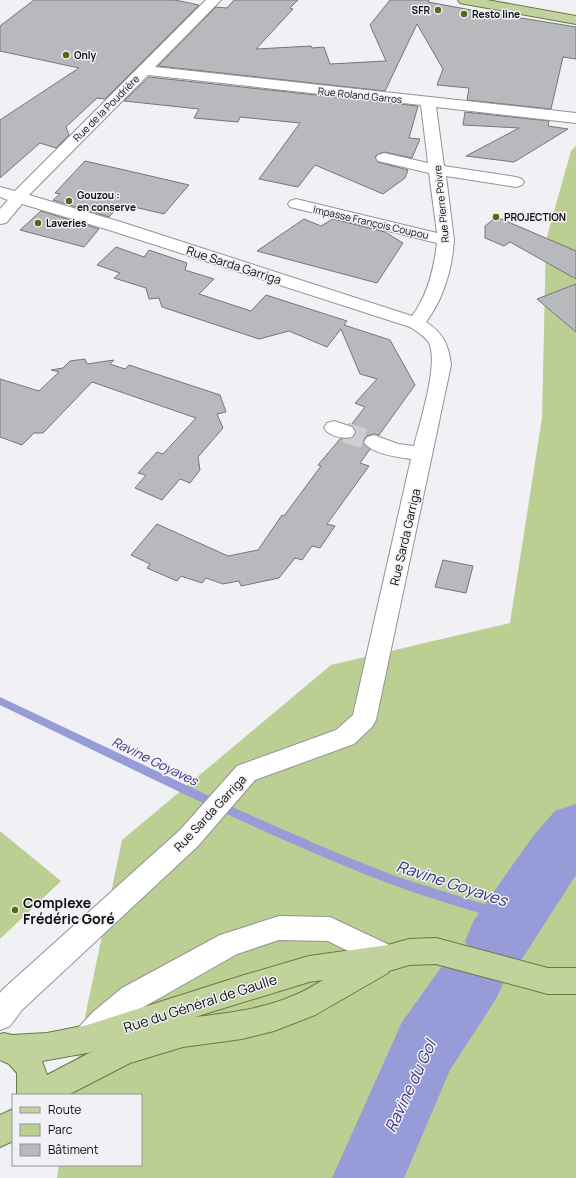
<svg xmlns="http://www.w3.org/2000/svg" width="576" height="1178" font-family="Manrope,sans-serif">
	<rect width="100%" height="100%" fill="#f0f0f5"/>
	<path fill="#bbcf92" d="M576 146V1178H57L59 1165H141V1095H71L85 1017 122 840 331 665 510 623 542 418 546 240 571 151Z
		M0 831 61 881 0 939Z"/>
	<g fill="none" stroke-linecap="round" stroke-linejoin="round">
		<path fill="#979bd7" fill-rule="evenodd" d="M0 697 241 811 337 853 398 877 512 913 516 914 517 918 516 922 512 923C467 909 421 896 377 879 248 828 125 765 0 705Z"/>
		<path fill="#979bd7" fill-rule="evenodd" d="M576 804V875L520 962 502 969 506 977 496 999 450 1070 404 1178H332L402 1022 450 955 468 948 465 941 474 920 533 836 555 811Z"/>
	</g>
	<path fill="#b8b9bd" stroke="#75757a" d="M34 0H175L199 5 105 99 97 98 66 127 69 135 56 148 40 143 0 178V120L79 68 0 51V26Z
		M234 0H298L290 8 293 9 256 49 311 46 312 48 324 47 330 64 386 61 370 25 390 0H429L428 2 520 19 521 18 576 27V59L563 57 551 109 467 100 469 88 437 85 443 69 417 24 385 91 158 66 216 7 227 8Z
		M149 77 418 106 409 138 420 139 412 158 384 152 378 154 375 157 378 162 408 170 405 178 383 194 315 165 298 187 259 179 300 123 240 117 238 122 194 118 199 109 124 101Z
		M465 112 549 121 548 126 568 129 514 162 466 156 519 128 463 125Z
		M85 161 142 174 189 185 164 214 121 204 109 217 53 200 60 194 55 193Z
		M41 211 99 229 84 247 20 230Z
		M499 218 576 251V279L510 242 504 246 485 238V226L494 219Z
		M304 219 321 226 333 219 385 232 403 243 377 283 257 251Z
		M116 247 144 257 149 250 187 263 185 270 214 279 199 294 251 311 266 295 347 321 344 325 390 340 415 385 379 435 374 434 367 436 363 441 370 449 360 463 369 466 327 524 335 526 320 548 312 546 302 560 295 558 279 578 241 586 239 581 223 584 206 578 202 583 181 576 177 581 147 568 150 564 131 555 157 524 228 556 258 550 282 515 284 516 321 466 318 465 340 439 353 438 356 431 351 425 365 407 355 403 377 379 360 374 341 329 327 347 289 331 259 339 162 307 159 298 149 299 146 288 114 278 120 273 97 265Z
		M576 284V332L537 299Z
		M85 359 87 364 114 360 110 364 125 369 129 365 220 395 226 412 217 414 223 428 198 457 200 470 190 483 180 479 162 500 135 488 146 475 138 473 157 452 163 454 196 418 92 382 43 433H34L22 445 0 437V379L39 391 59 372 51 370 63 368 70 361Z
		M443 560 473 566 466 593 435 587Z"/>
	<g fill="none" stroke-linecap="round" stroke-linejoin="round">
		<path stroke="#ceced2" stroke-width="20" stroke-dasharray="20 10" stroke-linecap="butt" d="M345 432 374 442"/>
		<defs>
			<path id="minor" d="M206 0H221L155 67 576 113V123L436 107 444 166 516 177 522 179 524 182 522 185 516 187 446 176 454 240C452 269 444 298 426 322 443 333 449 345 451 365L376 720 372 727 354 744 255 780 198 846 22 1010 10 1026 0 1030V993L2 990 180 830 237 766 336 730 353 715 411 459C398 457 371 454 364 442L367 437 374 435 398 444 414 446C420 422 439 363 429 343 425 336 416 331 410 327L109 230 22 204 6 223 0 224V209L8 200 0 197V187L15 191ZM148 75 421 105 428 163 384 153 378 155 376 158 378 161 429 173 437 233 296 199 290 201 288 204 290 207 437 243C434 268 428 295 412 316L121 222 29 195Z
				M334 421 352 427 355 432 352 437C343 439 330 437 324 428L327 423Z
				M279 916 330 917 398 949 402 958 398 967 388 971 328 941 279 940 237 954 142 1008 113 1032 97 1049 87 1053 77 1049 73 1039 77 1029 93 1012 122 988 220 935Z"/>
			<path id="major" d="M458 0H487L576 16V24L465 4 460 3Z
				M436 938 548 968H576V994H548L436 964 409 965 389 971 388 973 315 1015 274 1031 242 1039 183 1047 130 1063 68 1095H17V1073L9 1064 0 1060V1034L4 1033 12 1035 47 1033 87 1025 241 976 309 956 388 945 409 939ZM323 980C314 985 305 991 295 995 264 1009 229 1013 195 1017L309 982ZM93 1051 47 1075 42 1061 87 1053Z
				M13 1109V1141L0 1147V1115Z"/>
		</defs>
		<use href="#minor" stroke="#939397" stroke-width="2"/>
		<use href="#major" stroke="#697a3f" stroke-width="2"/>
		<use href="#minor" fill="#fff" fill-rule="evenodd"/>
		<use href="#major" fill="#c2d29c" fill-rule="evenodd"/>
	</g>
	<g fill="#546916" stroke="#f0f0f5" stroke-width="1.5">
		<circle cx="438" cy="10" r="4"/>
		<circle cx="464" cy="14" r="4"/>
		<circle cx="66" cy="55" r="4"/>
		<circle cx="69" cy="201" r="4"/>
		<circle cx="496" cy="217" r="4"/>
		<circle cx="38" cy="223" r="4"/>
		<circle cx="15" cy="910" r="4"/>
	</g>
	<g text-anchor="middle" dominant-baseline="central" stroke-width="3" stroke-linejoin="round" paint-order="stroke">
		<g font-size="10" font-weight="bold" fill="#0d0d0e" stroke="#f0f0f5" text-anchor="start">
			<text x="430" y="10" text-anchor="end">SFR</text>
			<text x="472" y="14">Resto line</text>
			<text x="74" y="55">Only</text>
			<text x="77" y="195">Gouzou :<tspan x="77" dy="12">en conserve</tspan></text>
			<text x="504" y="217">PROJECTION</text>
			<text x="46" y="223">Laveries</text>
		</g>
		<g font-size="10" fill="#0d0d0e" stroke="#f0f0f5">
			<text transform="translate(360 95) rotate(6)">Rue Roland Garros</text>
			<text transform="translate(106 108) rotate(-45)">Rue de la Poudrière</text>
			<text transform="translate(441 204) rotate(-96)">Rue Pierre Poivre</text>
			<text transform="translate(371 222) rotate(13)">Impasse François Coupou</text>
		</g>
		<g font-size="12" fill="#0d0d0e" stroke="#f0f0f5">
			<text transform="translate(234 265) rotate(18)">Rue Sarda Garriga</text>
			<text transform="translate(405 537) rotate(-77)">Rue Sarda Garriga</text>
			<text transform="translate(210 813) rotate(-47)">Rue Sarda Garriga</text>
		</g>
		<g font-size="13" font-style="italic" fill="#38357c" stroke="#f0f0f5">
			<text transform="translate(155 761) rotate(26)">Ravine Goyaves</text>
		</g>
		<g font-size="14" font-weight="bold" fill="#0d0d0e" stroke="#f0f0f5" text-anchor="start">
			<text x="23" y="902">Complexe<tspan x="23" dy="16">Frédéric Goré</tspan></text>
		</g>
		<g font-size="14" fill="#0d0d0e" stroke="#f0f0f5">
			<text transform="translate(200 1003) rotate(-18)">Rue du Général de Gaulle</text>
		</g>
		<g font-size="16" font-style="italic" fill="#38357c" stroke="#f0f0f5">
			<text transform="translate(452 883) rotate(18)">Ravine Goyaves</text>
			<text transform="translate(410 1086) rotate(-65)">Ravine du Gol</text>
		</g>
	</g>
	<rect x="12" y="1094" width="130" height="72" fill="#f0f0f5" stroke="#959599"/>
	<rect x="20" y="1107" width="20" height="6" fill="#c2d29c" stroke="#959599"/>
	<text x="48" y="1114" font-size="12" fill="#0d0d0e">Route</text>
	<rect x="20" y="1124" width="20" height="12" fill="#bbcf92" stroke="#959599"/>
	<text x="48" y="1134" font-size="12" fill="#0d0d0e">Parc</text>
	<rect x="20" y="1144" width="20" height="12" fill="#b8b9bd" stroke="#959599"/>
	<text x="48" y="1154" font-size="12" fill="#0d0d0e">Bâtiment</text>
</svg>
